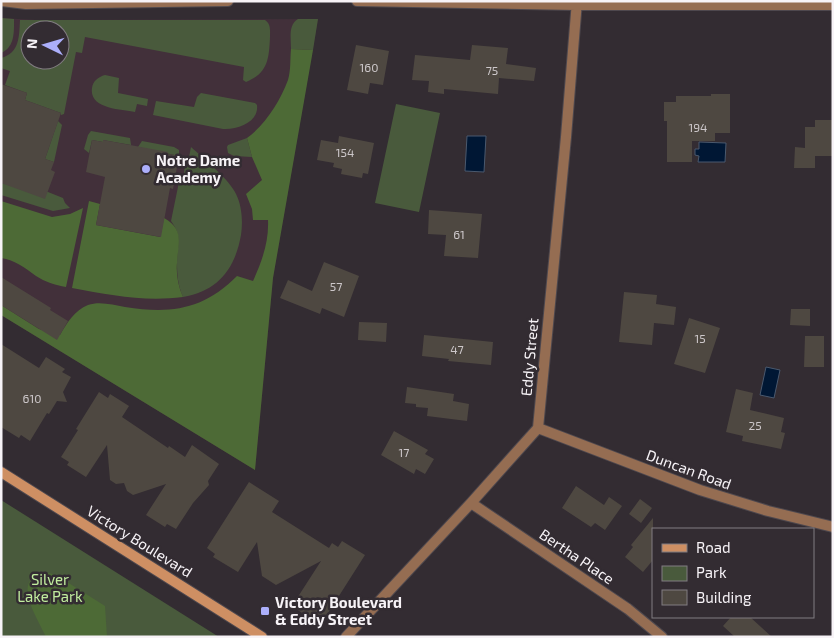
<svg xmlns="http://www.w3.org/2000/svg" width="834" height="638" font-family="'Exo 2',sans-serif">
	<rect width="100%" height="100%" fill="#332c32"/>
	<path fill="#42303a" fill-rule="evenodd" d="M1 18 37 20 318 19 273 278 255 470 1 315ZM30 30H60V60H30Z"/>
	<path fill="#495a3c" fill-rule="evenodd" d="M1 18 14 19C14 32 15 47 1 53Z
		M298 19H318L313 50 291 49C291 38 288 25 298 19Z
		M20 20H265C271 24 270 30 270 37 269 59 268 73 246 82L243 80 244 67 85 37 82 53 76 52 64 114 61 115V113L25 100 27 93 5 85 10 71 1 68V58C20 53 19 36 20 20ZM30 30H60V60H30Z
		M105 75 119 78 118 93 148 99 147 106 137 104 135 112C121 109 89 109 92 88 93 81 98 77 105 75Z
		M201 93 255 103 257 105C259 122 238 130 223 129L153 115 156 101 194 107 197 97Z
		M396 104 440 113 419 212 375 203Z
		M58 121 62 125 54 162 45 159Z
		M91 131 130 138 131 145 103 140V142L92 140 89 153 84 149 88 135Z
		M247 138 252 157 234 156 228 153 227 147 228 145Z
		M142 141 174 147 179 150V156L138 147Z
		M191 147C203 158 230 180 236 194 242 206 243 222 241 235 235 269 218 291 183 297 178 286 177 274 177 263 177 245 183 237 171 221L179 182 183 180 186 159 189 157Z
		M1 183 48 192 63 198 65 203 70 208 53 211 1 195Z
		M1 500 219 637H1Z"/>
	<path fill="#4d6a36" d="M291 49 313 50 273 278 255 470 1 315V305L39 329 60 335C66 324 75 310 88 305 100 301 113 305 125 307 171 314 203 310 237 276L253 281C262 261 269 242 268 220H253L252 209 246 194 262 180 252 157 247 138C266 124 280 101 288 80 291 70 290 59 291 49Z
		M1 201 52 217 70 214 83 208 66 287C55 285 45 282 36 276 25 268 15 260 1 258Z
		M89 201 100 204 96 225 160 237 164 218C185 230 178 243 177 263 176 274 178 286 183 297 144 302 110 295 72 288Z
		M49 573 56 575 105 606 107 637H46C37 617 8 575 49 573Z"/>
	<path fill="#001734" stroke="#4a596e" d="M467 136H486L484 172 465 171Z
		M699 142 726 143 725 162H698L699 156 695 155V149H699Z
		M766 367 780 370 774 398 760 395Z"/>
	<path fill="#4e4841" d="M356 45 389 51 383 85 370 83 368 94 347 90Z
		M472 45 508 48 506 64 536 68 534 81 499 78 498 94 444 89V94L428 92 429 81 412 80 415 55 470 60Z
		M1 84 27 93 25 100 61 113 45 159 54 162 51 170 55 172 45 199 1 183Z
		M711 94H730V133H715V141H692V162H667V121H664V102H676V96H711Z
		M815 120H833V156H815V168H794L795 147 805 148V127H815Z
		M339 136 374 143 368 174 363 173 362 178 341 174 342 169 333 167 334 163 317 160 321 140 338 143Z
		M92 140 103 142V140L168 152V154L179 156 173 189 170 188 161 237 96 225 105 177 86 172Z
		M429 210 482 214 478 258 444 256 446 235 428 234Z
		M324 262 359 276 344 317 322 308 320 314 280 298 288 280 312 291Z
		M1 277 51 308 50 310 68 321 57 340 1 305Z
		M624 292 657 295 656 304 676 307 674 325 654 323 652 345 619 342Z
		M791 309H810V326L790 325Z
		M689 318 720 328 705 373 674 364Z
		M359 322 387 323 386 342 358 340Z
		M424 335 493 342 491 365 448 361 449 359 422 356Z
		M805 336H824V367H804Z
		M1 344 39 368 46 357 65 369 62 372 71 377 63 392 67 402 57 401 49 414 47 413 30 441 21 435 19 438 1 427Z
		M407 387 454 394 453 401 469 404 467 421 427 416 428 408 416 407V404L405 403Z
		M736 389 753 393 750 410 784 418 781 432 785 433 781 449 742 441 743 436 726 432Z
		M99 392 108 398 110 394 129 406 122 417 168 448 169 446 185 457 192 445 219 464 208 481 209 485 193 503 176 529 167 524 165 527 146 515 166 484 133 495 127 491 124 483 116 484 110 480 107 445 86 477 67 465 69 462 61 457 78 430 76 429Z
		M394 431 428 450 425 454 434 459 425 474 416 469 414 474 381 455Z
		M249 482 279 501 272 512 329 548 332 543 338 547 342 541 365 555 323 621 313 615 311 619 292 606 321 561 276 585 262 576 257 542 238 572 213 557 215 554 207 548Z
		M576 486 604 505 609 497 622 506 605 530 595 523 591 527 562 508Z
		M640 499 652 508 641 523 629 514Z
		M653 518V560L643 572 625 557 633 547 631 545Z
		M731 617H750L772 637H735L723 626Z"/>
	<g fill="none" stroke-linecap="round" stroke-linejoin="round">
		<defs>
			<path id="street" d="M2 1 26 4 228 1
				M357 1 576 5H833
				M538 428 700 490 768 511 833 527
				M471 503 628 609 662 637
				M346 637 471 503 538 428 566 137 577 1"/>
			<path id="secondary" d="M1 472 262 637"/>
		</defs>
		<use href="#street" stroke="#4e484e" stroke-width="12"/>
		<use href="#secondary" stroke="#4e484e" stroke-width="12"/>
		<use href="#street" stroke="#956d52" stroke-width="10"/>
		<use href="#secondary" stroke="#ce8f63" stroke-width="10"/>
	</g>
	<g fill="#acaffb" stroke="#332c32" stroke-width="2">
		<circle cx="146" cy="169" r="5"/>
		<rect x="260" y="606" width="10" height="10" rx="2.5"/>
	</g>
	<g text-anchor="middle" dominant-baseline="central" stroke-width="5" stroke-linejoin="round" paint-order="stroke">
		<g font-size="12" fill="#cdc8ca">
			<text x="369" y="67">160</text>
			<text x="492" y="70">75</text>
			<text x="698" y="127">194</text>
			<text x="345" y="152">154</text>
			<text x="459" y="234">61</text>
			<text x="336" y="286">57</text>
			<text x="700" y="338">15</text>
			<text x="457" y="349">47</text>
			<text x="32" y="398">610</text>
			<text x="755" y="425">25</text>
			<text x="404" y="452">17</text>
		</g>
		<g font-size="15" font-weight="bold" fill="#f7f3f7" stroke="#332c32" text-anchor="start">
			<text x="156" y="160">Notre Dame<tspan x="156" dy="17">Academy</tspan></text>
			<text x="275" y="602">Victory Boulevard<tspan x="275" dy="17">&amp; Eddy Street</tspan></text>
		</g>
		<g font-size="15" fill="#f7f3f7" stroke="#332c32">
			<text transform="translate(529 357) rotate(-85)">Eddy Street</text>
			<text transform="translate(689 469) rotate(20)">Duncan Road</text>
			<text transform="translate(140 541) rotate(32)">Victory Boulevard</text>
			<text transform="translate(577 556) rotate(34)">Bertha Place</text>
		</g>
		<g font-size="15" fill="#c1ed9e" stroke="#332c32">
			<text x="50" y="579">Silver<tspan x="50" dy="17">Lake Park</tspan></text>
		</g>
	</g>
	<rect width="834" height="638" fill="none" stroke="#f7f3f7" stroke-width="5"/>
	<rect x="652" y="528" width="162" height="90" fill="#332c32" stroke="#817c81"/>
	<rect x="662" y="544" width="25" height="8" fill="#ce8f63" stroke="#817c81"/>
	<text x="696" y="553" font-size="15" fill="#f7f3f7">Road</text>
	<rect x="662" y="566" width="25" height="15" fill="#495a3c" stroke="#817c81"/>
	<text x="696" y="578" font-size="15" fill="#f7f3f7">Park</text>
	<rect x="662" y="590" width="25" height="15" fill="#4e4841" stroke="#817c81"/>
	<text x="696" y="603" font-size="15" fill="#f7f3f7">Building</text>
	<g transform="translate(45 45) rotate(275)"><circle r="24" fill="#332c32" stroke="#817c81"/>
	<path d="M0-4L9 19L0 12L-9 19Z" fill="#acaffb"/>
	<text y="-8" font-size="14" font-weight="bold" text-anchor="middle" fill="#f7f3f7">N</text>
	</g>
</svg>
